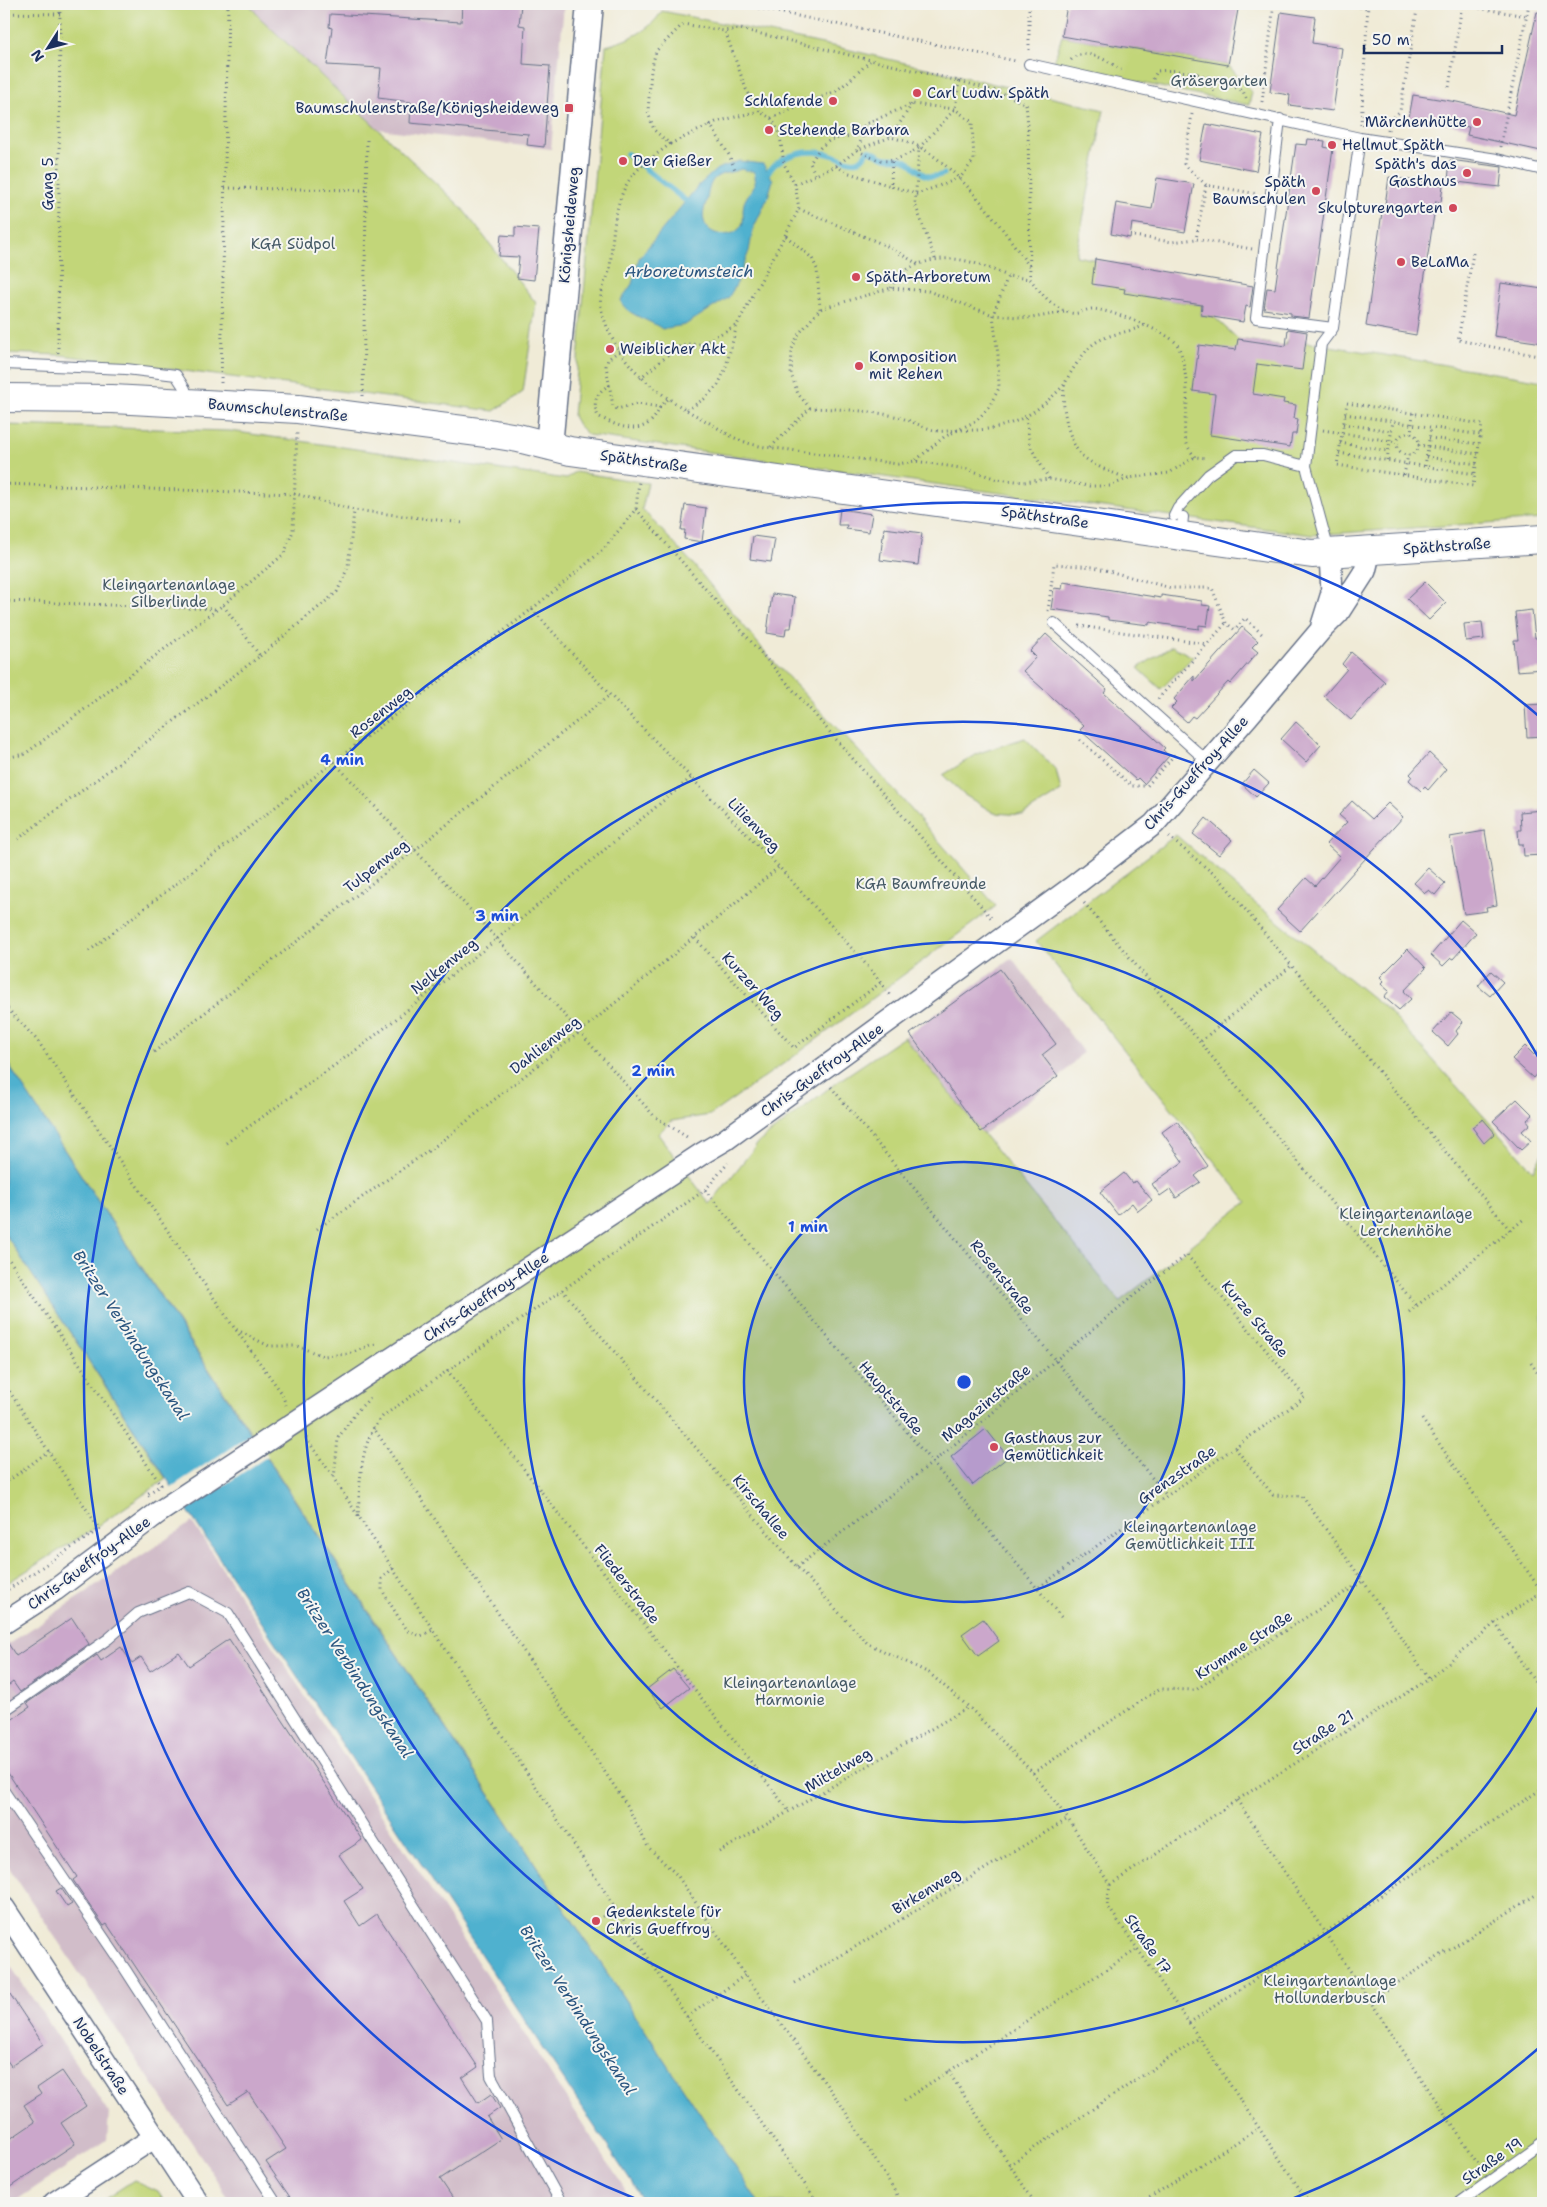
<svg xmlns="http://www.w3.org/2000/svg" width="1547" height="2207" font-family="'Shantell Sans',sans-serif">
	<rect width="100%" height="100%" fill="#f6f6f2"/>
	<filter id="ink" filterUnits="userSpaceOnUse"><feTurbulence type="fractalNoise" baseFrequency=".02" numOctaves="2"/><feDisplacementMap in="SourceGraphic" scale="10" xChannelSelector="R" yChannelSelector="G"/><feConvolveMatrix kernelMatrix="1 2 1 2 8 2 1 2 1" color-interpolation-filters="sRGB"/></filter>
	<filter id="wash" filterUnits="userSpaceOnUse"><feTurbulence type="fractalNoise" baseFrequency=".0096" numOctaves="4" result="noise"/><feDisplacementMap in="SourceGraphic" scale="20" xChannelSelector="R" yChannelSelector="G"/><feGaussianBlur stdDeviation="1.12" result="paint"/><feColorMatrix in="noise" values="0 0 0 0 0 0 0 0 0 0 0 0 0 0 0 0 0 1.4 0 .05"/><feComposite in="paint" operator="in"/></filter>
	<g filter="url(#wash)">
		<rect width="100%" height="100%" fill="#f0ebd7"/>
		<path fill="#d1bdc9" d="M249 4H564L551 149 378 129 259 17Z
			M1012 958 1083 1052 1060 1077 982 1135 904 1037Z
			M192 1522 634 2203H232L4 1860V1647Z
			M4 1956 109 2113 107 2140 12 2203H4Z"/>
		<path fill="#c2d679" stroke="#6e826c" d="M4 4H249L259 17 461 207 536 303 523 392 494 411 61 355 4 353Z
			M662 11 837 47 1104 110 1076 256 1128 266 1124 293 1202 305 1201 315 1214 317 1238 339 1285 346 1287 339 1543 381V519L1312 535 963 488 588 435 578 425 573 416 606 46C628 40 650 31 662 11Z
			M1062 36 1228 65 1252 92 1249 105 1053 65Z
			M4 425 230 431 566 479 575 472 648 483 642 509 693 564 770 658 871 764 996 906 793 1057 710 1115 671 1121 658 1134 710 1204 759 1142 837 1082 904 1037 1120 1301 1247 1202 1036 941 1176 835 1251 900 1389 1011 1533 1171 1543 1152V2203H759L4 1058Z
			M1172 646 1193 657 1161 689 1138 668Z
			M1025 738 1056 770 1061 791 1023 815 994 813 963 794 943 775 979 753Z
			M4 1232 166 1479 98 1526 4 1585Z
			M134 2180 158 2191 166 2203H135L133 2202 99 2203Z"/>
		<path fill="#50b1cf" stroke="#367096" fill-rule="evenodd" d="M739 161 763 164 773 180 768 197 753 229 749 251 736 285 728 298 685 325 662 329C651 320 623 314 621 300L632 284 639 258 698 186 717 169ZM741 169 754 172C759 187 748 191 744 203 742 210 744 216 743 222 738 240 708 238 704 221 702 214 705 206 707 199 708 193 709 185 713 180 720 172 732 173 741 169Z
			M4 1058C254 1441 507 1821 759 2203H645L4 1232Z"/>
		<path fill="#f0ebd7" d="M253 1433 268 1456 185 1511 170 1488Z"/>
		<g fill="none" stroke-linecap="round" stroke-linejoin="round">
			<path stroke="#50b1cf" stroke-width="5.5" d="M627 154 686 201
				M769 171C783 152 813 148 835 156 850 161 859 168 868 150 875 152 880 157 886 158 891 159 897 158 902 159 921 165 918 183 944 174"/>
		</g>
		<g id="blocks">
			<path fill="#cba7cb" d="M462 4H521L519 25 525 26 523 64 550 66 544 147 527 145 528 134 410 123 411 102 378 98 381 68 327 65 332 28 329 27 330 14 461 22Z
				M1067 4H1239L1228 65 1062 36Z
				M1281 12 1315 17 1312 43 1342 48 1333 111 1289 105 1290 95 1270 92Z
				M1537 12 1543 13V144L1541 151 1467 135 1469 127 1409 118 1413 95 1457 102 1514 115Z
				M1206 124 1263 135 1256 171 1199 160Z
				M1308 139 1325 141 1324 147 1333 149 1309 318 1291 316V313L1264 309 1267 288 1275 289 1296 144 1307 145Z
				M1450 160 1502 167 1500 187 1448 181Z
				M1389 177 1443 185 1441 202 1436 201 1416 335 1366 326 1382 212H1384Z
				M1157 178 1194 184 1185 232 1132 223 1130 238 1111 234 1116 203 1152 209Z
				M515 227 539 229 534 280 517 278 519 257 499 256 501 235 515 236Z
				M1095 259 1253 286 1250 307 1246 306 1243 322 1201 315 1202 305 1124 293 1125 289 1092 284Z
				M1501 283 1543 289V343L1494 336Z
				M1288 329 1307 332 1302 370 1257 364 1253 394 1284 399 1283 403 1296 405 1294 418 1298 419 1296 434H1292L1290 447 1210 435 1215 394 1193 391 1199 345 1236 350 1238 339 1286 346Z
				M685 505 706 508 702 542 684 539 685 530H681Z
				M840 509 872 514 869 532 846 529 847 525H838Z
				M884 528 922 533 918 565 880 560Z
				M753 536 775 539 771 562 750 559Z
				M1063 582 1161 598V595L1202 601V605L1210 606 1207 626 1199 625V629L1149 622V625L1108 620V617L1051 609 1054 588 1062 589Z
				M1425 582 1446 603 1429 620 1407 599Z
				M772 594 795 597 791 628H786L785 636 767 633Z
				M1532 610 1535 638H1542L1543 669 1517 671 1514 640H1518L1515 612Z
				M1482 622 1484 639 1466 641 1464 624Z
				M1242 627 1258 641 1252 647 1258 652 1230 684 1228 682 1195 718 1192 716 1187 722 1171 708 1177 702 1174 699 1194 676V681Z
				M1046 634 1107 689 1104 693 1165 748 1163 750 1169 756 1144 784 1138 778 1136 780 1080 730 1084 726 1023 671 1036 657 1030 651Z
				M1351 652 1385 682 1351 720 1324 696 1347 669 1342 664Z
				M1543 704V736L1527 737 1525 705Z
				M1296 722 1321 745 1306 762 1281 739Z
				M1429 753 1446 769 1428 790 1425 787 1421 791 1409 780 1412 776 1410 774Z
				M1254 770 1269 783 1256 797 1242 784Z
				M1352 801 1372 819 1388 803 1403 817 1300 931 1277 910 1306 878 1315 886 1340 857 1326 844 1347 822 1339 815Z
				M1543 810V855L1524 856 1523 844H1519L1518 830H1521L1520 812Z
				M1206 818 1232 840 1219 855 1193 834Z
				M1485 831 1497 905 1486 907 1487 911 1464 914 1450 837Z
				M1428 868 1445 883 1435 895 1429 890 1425 893 1414 883Z
				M1461 920 1476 933 1453 959 1451 958 1443 966 1431 955Z
				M1408 949 1426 968 1404 991 1411 999 1399 1010 1384 997 1389 991 1381 984 1384 981 1380 977Z
				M1000 969 1056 1044 1042 1055 1058 1076 981 1132 910 1034Z
				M1491 971 1503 982 1490 996 1478 986Z
				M1451 1012 1463 1022 1456 1031 1458 1034 1448 1046 1433 1032Z
				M1543 1044V1066L1533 1078 1512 1059 1525 1046 1534 1055Z
				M1517 1099 1533 1115 1527 1120 1530 1124 1522 1131 1531 1141 1521 1150 1493 1121Z
				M1483 1119 1495 1133 1484 1143 1472 1127Z
				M1177 1121 1208 1166 1195 1176 1200 1182 1176 1198 1170 1189 1160 1196 1152 1184 1183 1162 1162 1132Z
				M1124 1173 1132 1183 1136 1181 1152 1200 1138 1211 1132 1203 1118 1215 1100 1192Z
				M986 1429 1008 1457 973 1485 951 1457Z
				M72 1618 89 1644 20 1692 13 1682 4 1689V1637L16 1656Z
				M983 1619 999 1641 978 1656 962 1634Z
				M229 1639 362 1840 339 1855 363 1889 344 1901 360 1926 377 1914 478 2067 462 2078 478 2103 491 2094 500 2108 487 2117 501 2139 440 2179 456 2203H294L266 2162 286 2149 248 2092 228 2105 107 1924 104 1926 73 1880 77 1877 4 1767V1725L30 1707 27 1703 97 1655 101 1661 121 1647 132 1663 141 1657 150 1671 179 1652 189 1666Z
				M673 1669 689 1688 663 1708 647 1689Z
				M61 1888 72 1904 67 1907 56 1891Z
				M4 1985 43 2044 11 2066 4 2056Z
				M62 2071 86 2106 61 2123 75 2144 4 2191V2143L35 2122 24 2105 41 2094 37 2088Z"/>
		</g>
	</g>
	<g filter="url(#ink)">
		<use href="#blocks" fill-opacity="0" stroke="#667188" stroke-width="1"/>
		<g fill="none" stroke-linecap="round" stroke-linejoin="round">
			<defs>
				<path id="service" d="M1029 64 1360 138 1497 159 1543 170
					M1280 119 1256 318 1333 328
					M4 364 126 369 176 375 185 389 188 402
					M1174 516 1178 508 1208 475 1236 455H1263L1306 466
					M1181 536 1183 517
					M1329 551 1306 466 1321 344 1333 328 1360 138
					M1054 623 1208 762
					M4 1711 108 1639 138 1613 189 1592 228 1613 487 2021 491 2076 561 2203
					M4 1791 125 1969 276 2203
					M1459 2203 1543 2143"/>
				<path id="minor" d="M1322 625 1332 593 1330 554
					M4 1623 55 1590 159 1512 703 1153 725 1140 1071 888 1154 824 1248 716 1320 631 1338 613 1365 571 1367 563V552
					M4 1908 198 2203
					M54 2203 155 2137"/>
				<path id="tertiary" d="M549 446 590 4"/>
				<path id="secondary" d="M4 398 112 399 298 409 494 434 518 438 570 451 1312 554 1543 539"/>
			</defs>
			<use href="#service" stroke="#667188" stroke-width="12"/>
			<use href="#minor" stroke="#667188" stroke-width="24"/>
			<use href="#tertiary" stroke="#667188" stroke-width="29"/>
			<use href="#secondary" stroke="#667188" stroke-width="30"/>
			<path stroke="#667188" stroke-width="3" stroke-dasharray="1 4" stroke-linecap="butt" d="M739 4 1016 61
				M1029 4V51
				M1340 4 1367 8
				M1455 4 1526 16
				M4 13 60 14
				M1071 60C1084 46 1109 61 1121 70
				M1196 73 1211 87 1214 92
				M1153 79 1157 71C1188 68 1215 78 1243 91L1246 98
				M1449 87 1462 5
				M1262 102 1274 4
				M1192 114 1184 164 1206 185
				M771 118 836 91 850 80 870 61
				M710 124 729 155 736 172
				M1361 125 1368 4
				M1388 130 1390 121 1400 111 1418 4
				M670 144 716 122 759 111
				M1500 147 1529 4
				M892 162 891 183 893 188
				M836 166 846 172 917 194 960 178 974 160 972 122 955 109 912 104 868 123 857 150C885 166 892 163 919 148
				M815 174 810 163 820 148 830 140 850 136 868 123 891 137 912 104
				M795 184 836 166 857 150 891 137C900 140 912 142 920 147 964 173 1000 225 1029 266
				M225 188 366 190
				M799 209 887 246 918 264
				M786 236 812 258 817 269 820 309
				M1134 236 1172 242 1196 239
				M1252 249 1196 239 1206 185 1258 194
				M1473 253 1458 340 1543 357
				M935 259 915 204 919 148 955 109 959 81
				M891 288C897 275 906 269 919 264 953 252 977 263 1008 276
				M619 351 608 359 606 366 613 406 617 409 637 404 660 407 668 399
				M58 353 60 4
				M640 378 678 347 687 344H701L737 325
				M221 383 228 4
				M610 385C596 392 592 402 598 416 621 429 648 438 660 407
				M363 396 367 139
				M1347 403 1482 424 1473 486 1337 465Z
				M810 408 798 394 791 374 792 349 798 335 820 309 891 288 928 291 993 315 1032 318 1065 312
				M687 410 704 399 718 385 725 370 737 325 799 209 795 184 784 164 780 136 776 126 771 118 760 112 746 89 725 31
				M1345 414 1481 435
				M1026 418 1030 446 1049 479
				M1343 424 1392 431
				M1323 430 1397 442
				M1397 444a11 11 0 1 1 22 0a11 11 0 1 1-22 0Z
				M1411 434 1413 413
				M1429 438 1479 444
				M1340 443 1389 451
				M1418 445 1478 454
				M771 447 810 408C838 409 866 410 894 416 909 419 923 428 938 431 945 432 954 430 961 430 1007 432 1035 416 1065 384
				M1339 453 1475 474
				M1195 457C1192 453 1188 448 1187 444 1182 431 1186 415 1187 402 1188 390 1184 352 1176 343 1166 331 1108 309 1092 309 1081 310 1080 316 1067 312 1051 306 1040 292 1030 279L1028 125 1026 104 1000 92 959 81 740 29 724 31 683 24 656 51 651 70 648 112 654 130 670 144C656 155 637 167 628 182 613 207 613 239 610 267 608 281 598 292 601 307 614 365 659 396 708 422 720 429 732 438 745 442 760 448 780 448 797 451 831 455 865 460 898 464L915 461 967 469 997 479 1024 482 1049 479 1089 486H1110L1129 478 1169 473 1195 457 1207 458
				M1426 457 1477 464
				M916 460 944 437 976 421 989 407 999 388 998 355 993 315 1008 276 1030 279
				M1387 460 1393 421
				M1425 466 1431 427
				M1404 475 1408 455
				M1128 478C1114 474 1090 464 1080 454 1068 439 1060 402 1065 384 1068 375 1082 355 1089 348 1103 333 1127 334 1145 325
				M4 484 296 494 354 510 463 523
				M636 509 993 920
				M4 601 215 609
				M532 609 610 695 779 867 872 971 891 997
				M1048 611 1054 564 1094 567 1171 588H1212L1226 623 1235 630 1245 618 1264 636
				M1079 626 1207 644
				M260 656 337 592 348 567 354 511
				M1158 699 1226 623
				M1080 740 1132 786H1147L1176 753 1175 752
				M4 758 25 754 223 605 284 554 293 531 297 431
				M334 762 497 939 654 1116 690 1139
				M1169 837 1220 879 1510 1230
				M18 839 260 656 223 605
				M1084 903C1196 1036 1305 1171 1416 1305
				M695 938 794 1048 880 983
				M89 951 532 609 603 550 636 509 639 481
				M4 1005 37 1040 235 1329 269 1346H297L323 1356 349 1354 370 1345 377 1344
				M1201 1041 1291 966
				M154 1052 415 850 610 695
				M831 1087 1167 1496
				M226 1143 363 1045 497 939 692 777
				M705 1190 1062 1618
				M317 1229 438 1144 580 1032 779 867
				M4 1252 161 1485 147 1494 150 1497
				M562 1290 797 1567 867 1643 929 1673 969 1707 1033 1773 1068 1819 1110 1885 1107 1905 1189 2023 1309 2203
				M1409 1312 1524 1219
				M236 1330 281 1392 286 1405
				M1531 1363 1543 1381
				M447 1370 789 1811
				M4 1383 100 1530
				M370 1398 357 1411 338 1438 334 1479 687 2017 818 2203
				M1422 1419 1542 1592
				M373 1427 627 1805 648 1847 677 1875 745 1975 840 2103 902 2203
				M306 1438 334 1478
				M1235 1448 1273 1495 1302 1496 1363 1581 1429 1679
				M4 1484 49 1451
				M358 1517C360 1484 359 1441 383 1416L705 1190 728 1163
				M797 1567 932 1463 1133 1296 1187 1255 1305 1397 1038 1588
				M393 1568 382 1579V1590L399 1618 408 1631 421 1636 433 1630
				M4 1592 97 1531
				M1495 1623 1543 1694
				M1033 1773 1159 1689 1196 1690 1222 1671 1363 1581
				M1237 1800 1482 2170
				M719 1852 969 1707
				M1110 1885 1237 1800 1429 1679 1495 1623 1543 1591
				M602 1917 616 1909
				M795 1983 1068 1819
				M1369 2001 1537 1894
				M687 2017 745 1975
				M1189 2023 1543 1788
				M948 2071 1035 2203
				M904 2100 1138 1949
				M1009 2165 1199 2038
				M1141 2203 1259 2128"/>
			<use href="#service" stroke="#fff" stroke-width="10"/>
			<use href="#minor" stroke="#fff" stroke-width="21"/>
			<use href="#tertiary" stroke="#fff" stroke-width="26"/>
			<use href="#secondary" stroke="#fff" stroke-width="28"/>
		</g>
	</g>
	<circle cx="964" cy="1382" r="220" fill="#1d4ed8" fill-opacity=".12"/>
	<g fill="none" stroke="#1d4ed8" stroke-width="2.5">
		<circle cx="964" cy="1382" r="220"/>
		<circle cx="964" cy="1382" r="440"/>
		<path d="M1541 1702A660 660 0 1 1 1541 1062"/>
		<path d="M1541 2046A880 880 0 0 1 1287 2201M641 2201A880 880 0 1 1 1541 718"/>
	</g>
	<g fill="#d1495b" stroke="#f6f6f2" stroke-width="2">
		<circle cx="917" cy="93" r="5"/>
		<circle cx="833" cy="101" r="5"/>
		<rect x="564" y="103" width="10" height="10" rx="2.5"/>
		<circle cx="1477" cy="122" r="5"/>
		<circle cx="769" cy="130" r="5"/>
		<circle cx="1332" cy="145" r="5"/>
		<circle cx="623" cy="161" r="5"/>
		<circle cx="1467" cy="173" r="5"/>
		<circle cx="1316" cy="191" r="5"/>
		<circle cx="1453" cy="208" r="5"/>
		<circle cx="1401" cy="262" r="5"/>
		<circle cx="856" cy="277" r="5"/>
		<circle cx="610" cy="349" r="5"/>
		<circle cx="859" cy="366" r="5"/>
		<circle cx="994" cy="1447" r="5"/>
		<circle cx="596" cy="1921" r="5"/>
	</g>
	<g text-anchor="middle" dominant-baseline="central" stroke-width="4" stroke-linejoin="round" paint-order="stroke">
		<g font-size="15" fill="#455965" stroke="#f6f6f2">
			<text x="1219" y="81">Gräsergarten</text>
			<text x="293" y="244">KGA Südpol</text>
			<text x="169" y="585">Kleingartenanlage<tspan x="169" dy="17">Silberlinde</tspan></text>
			<text x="921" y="884">KGA Baumfreunde</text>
			<text x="1406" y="1214">Kleingartenanlage<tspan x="1406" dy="17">Lerchenhöhe</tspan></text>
			<text x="1190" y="1527">Kleingartenanlage<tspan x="1190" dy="17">Gemütlichkeit III</tspan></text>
			<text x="790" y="1683">Kleingartenanlage<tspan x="790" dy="17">Harmonie</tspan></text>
			<text x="1330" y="1981">Kleingartenanlage<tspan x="1330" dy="17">Hollunderbusch</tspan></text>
		</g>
		<g font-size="15" fill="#1b2f5e" stroke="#f6f6f2" text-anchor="start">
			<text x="927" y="93">Carl Ludw. Späth</text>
			<text x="823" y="101" text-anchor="end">Schlafende</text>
			<text x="559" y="108" text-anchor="end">Baumschulenstraße/Königsheideweg</text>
			<text x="1467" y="122" text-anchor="end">Märchenhütte</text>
			<text x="779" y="130">Stehende Barbara</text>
			<text x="1342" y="145">Hellmut Späth</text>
			<text x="633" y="161">Der Gießer</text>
			<text x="1457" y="164" text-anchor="end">Späth's das<tspan x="1457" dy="17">Gasthaus</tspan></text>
			<text x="1306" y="182" text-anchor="end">Späth<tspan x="1306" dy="17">Baumschulen</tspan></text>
			<text x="1443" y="208" text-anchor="end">Skulpturengarten</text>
			<text x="1411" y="262">BeLaMa</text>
			<text x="866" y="277">Späth-Arboretum</text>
			<text x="620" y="349">Weiblicher Akt</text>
			<text x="869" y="357">Komposition<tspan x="869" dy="17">mit Rehen</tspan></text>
			<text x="1004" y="1438">Gasthaus zur<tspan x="1004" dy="17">Gemütlichkeit</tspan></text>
			<text x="606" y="1912">Gedenkstele für<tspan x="606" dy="17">Chris Gueffroy</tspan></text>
		</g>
		<g font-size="15" fill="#1b2f5e" stroke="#f6f6f2">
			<text transform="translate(48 184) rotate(-90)">Gang 5</text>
			<text transform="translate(569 225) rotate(-85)">Königsheideweg</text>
			<text transform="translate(278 410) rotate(5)">Baumschulenstraße</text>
			<text transform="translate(644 461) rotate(8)">Späthstraße</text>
			<text transform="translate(1045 517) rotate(8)">Späthstraße</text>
			<text transform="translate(1447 546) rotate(-4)">Späthstraße</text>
			<text transform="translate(381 712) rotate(-38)">Rosenweg</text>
			<text transform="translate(1196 773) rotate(-48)">Chris-Gueffroy-Allee</text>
			<text transform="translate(754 825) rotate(46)">Lilienweg</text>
			<text transform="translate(376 866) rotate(-38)">Tulpenweg</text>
			<text transform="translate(444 966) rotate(-39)">Nelkenweg</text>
			<text transform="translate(753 986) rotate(48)">Kurzer Weg</text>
			<text transform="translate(545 1045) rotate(-38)">Dahlienweg</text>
			<text transform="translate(822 1070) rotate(-36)">Chris-Gueffroy-Allee</text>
			<text transform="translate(1002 1277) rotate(51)">Rosenstraße</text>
			<text transform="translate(486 1297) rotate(-34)">Chris-Gueffroy-Allee</text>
			<text transform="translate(1255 1319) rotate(50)">Kurze Straße</text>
			<text transform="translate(891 1398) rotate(50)">Hauptstraße</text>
			<text transform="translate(986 1403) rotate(-40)">Magazinstraße</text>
			<text transform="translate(1177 1475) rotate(-35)">Grenzstraße</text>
			<text transform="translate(761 1507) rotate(50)">Kirschallee</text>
			<text transform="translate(89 1563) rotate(-36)">Chris-Gueffroy-Allee</text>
			<text transform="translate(627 1584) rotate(52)">Fliederstraße</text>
			<text transform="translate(1244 1645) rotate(-33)">Krumme Straße</text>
			<text transform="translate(1323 1732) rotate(-32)">Straße 21</text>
			<text transform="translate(838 1770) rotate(-30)">Mittelweg</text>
			<text transform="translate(926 1891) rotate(-31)">Birkenweg</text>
			<text transform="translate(1148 1944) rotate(55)">Straße 17</text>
			<text transform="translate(101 2056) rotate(57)">Nobelstraße</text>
			<text transform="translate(1492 2161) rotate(-35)">Straße 19</text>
		</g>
		<g font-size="16" font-style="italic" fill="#2b5680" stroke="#f6f6f2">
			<text x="689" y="271">Arboretumsteich</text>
			<text transform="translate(131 1335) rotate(57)">Britzer Verbindungskanal</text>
			<text transform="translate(355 1673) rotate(57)">Britzer Verbindungskanal</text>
			<text transform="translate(578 2010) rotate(57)">Britzer Verbindungskanal</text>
		</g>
	</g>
	<circle cx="964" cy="1382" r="8" fill="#1d4ed8" stroke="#f6f6f2" stroke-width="2.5"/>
	<g font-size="15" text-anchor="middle" font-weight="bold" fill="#1d4ed8" stroke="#f6f6f2" stroke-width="4" stroke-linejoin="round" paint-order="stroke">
		<text x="342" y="765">4 min</text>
		<text x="497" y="921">3 min</text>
		<text x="653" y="1076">2 min</text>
		<text x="808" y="1232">1 min</text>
	</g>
	<rect width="1547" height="2207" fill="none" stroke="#f6f6f2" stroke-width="20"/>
	<g transform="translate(48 48) rotate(234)" stroke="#f6f6f2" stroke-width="4" paint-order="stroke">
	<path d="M0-4L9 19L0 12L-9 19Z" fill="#1b2f5e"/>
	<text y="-8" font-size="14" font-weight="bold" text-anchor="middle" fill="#1b2f5e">N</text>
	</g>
	<path d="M1364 45v8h138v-8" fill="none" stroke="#1b2f5e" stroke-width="2.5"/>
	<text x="1372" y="45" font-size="15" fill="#1b2f5e" stroke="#f6f6f2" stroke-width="4" paint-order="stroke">50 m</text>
</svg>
